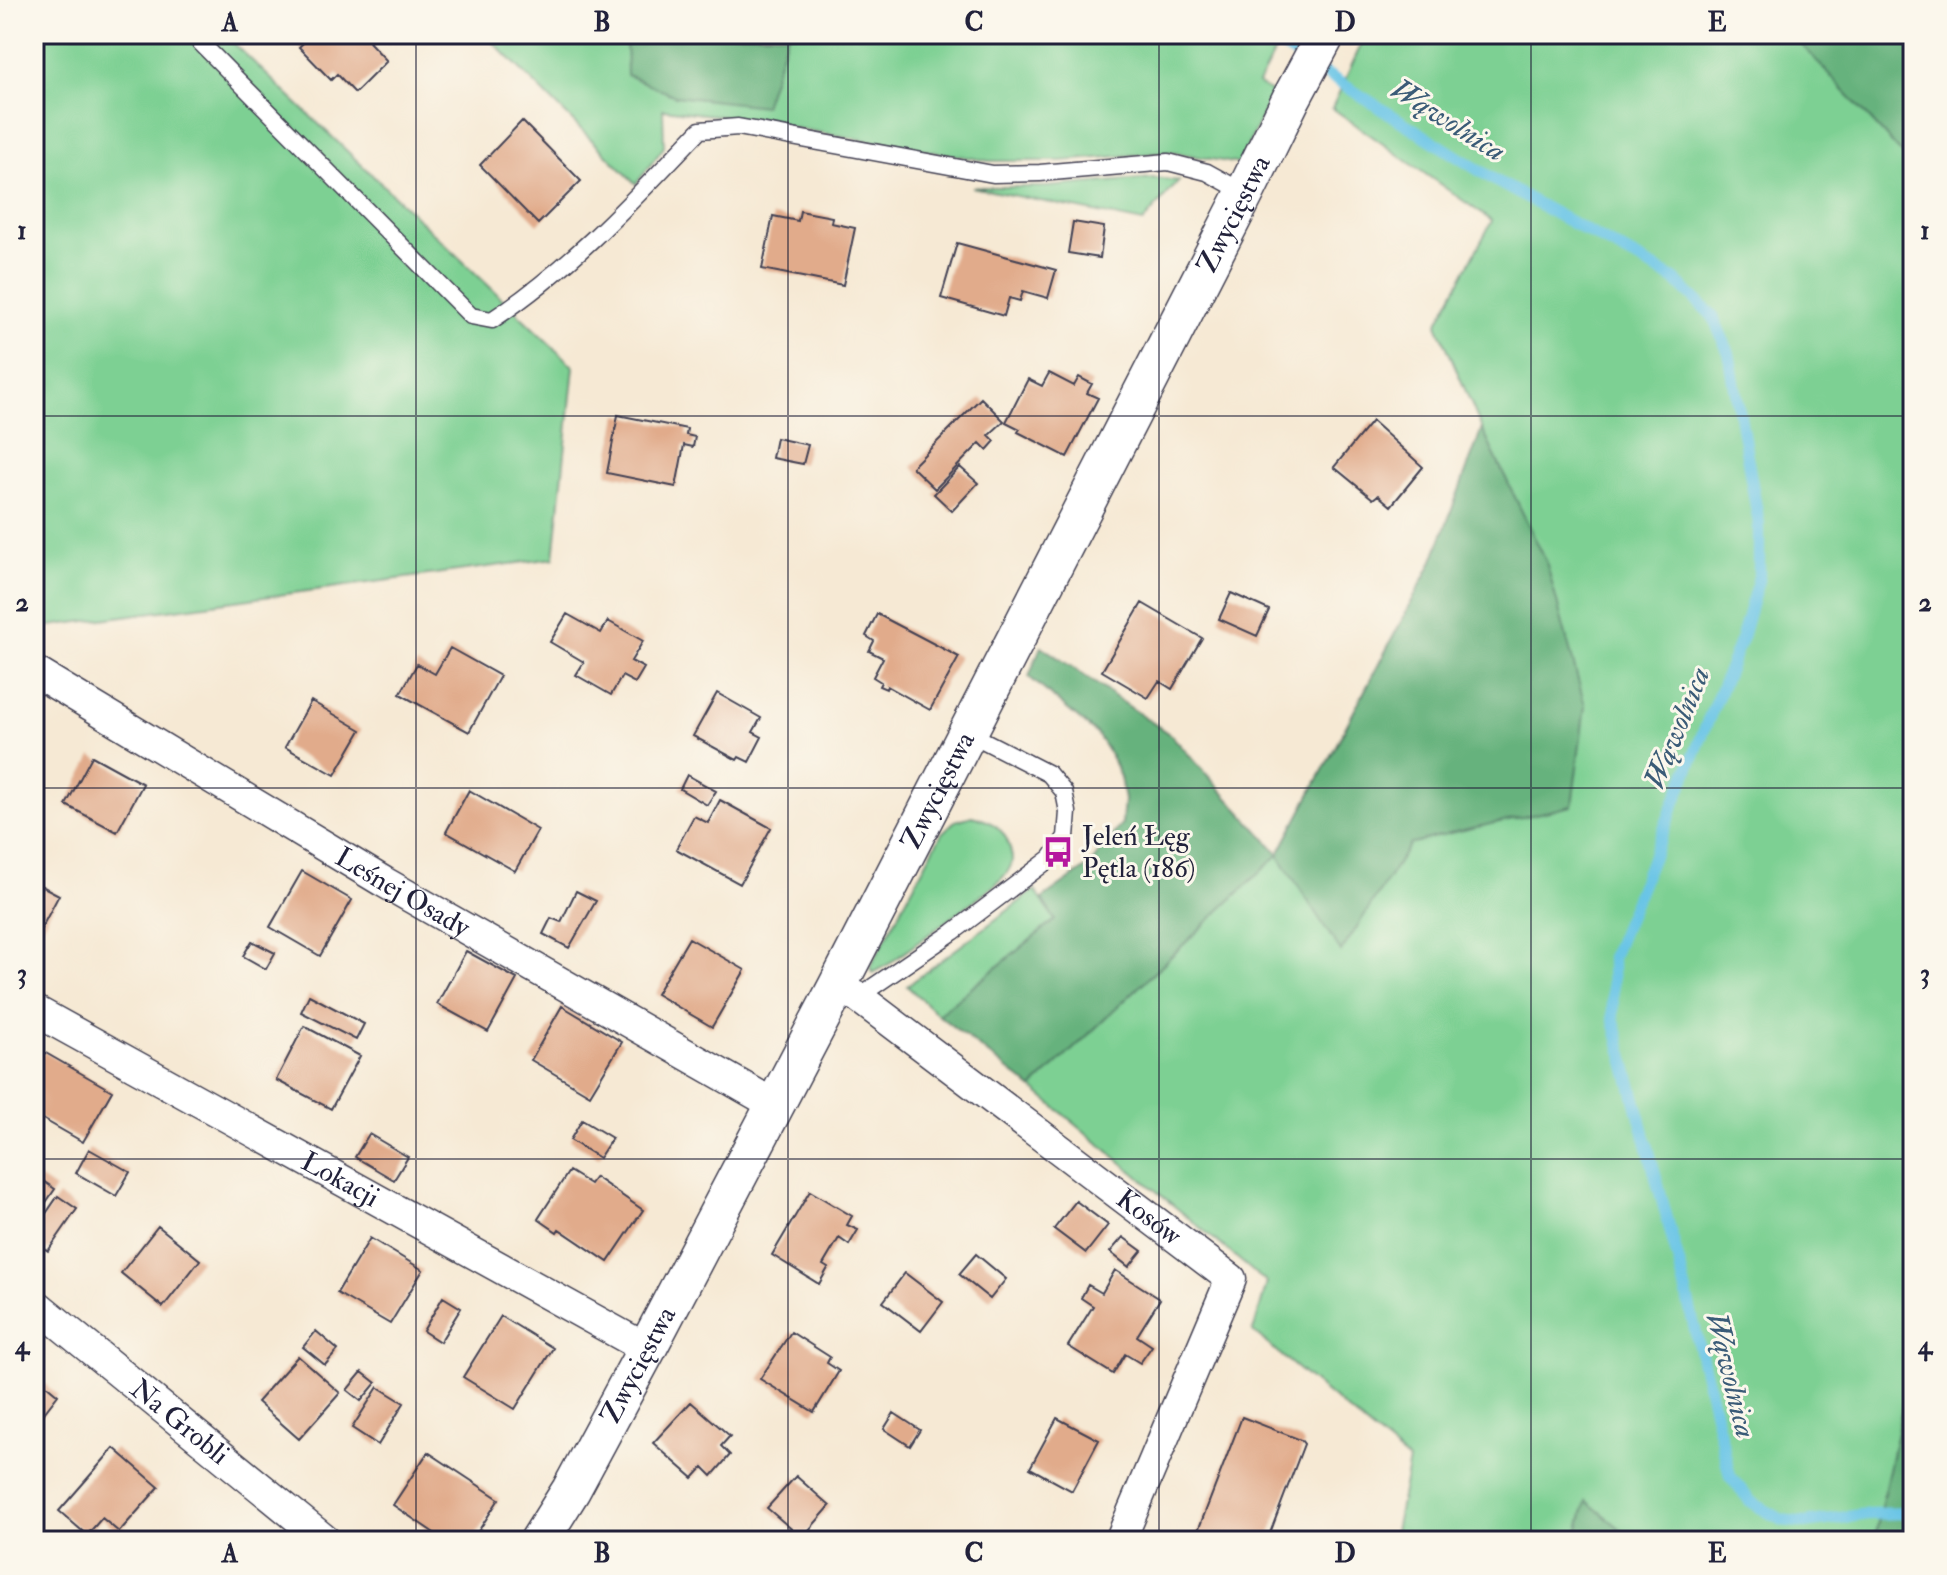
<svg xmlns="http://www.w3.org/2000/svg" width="1947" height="1575" font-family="'IM FELL Double Pica',serif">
	<rect width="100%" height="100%" fill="#fbf7ec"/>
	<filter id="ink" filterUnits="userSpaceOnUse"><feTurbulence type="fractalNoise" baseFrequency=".0125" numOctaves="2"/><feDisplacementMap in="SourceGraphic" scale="16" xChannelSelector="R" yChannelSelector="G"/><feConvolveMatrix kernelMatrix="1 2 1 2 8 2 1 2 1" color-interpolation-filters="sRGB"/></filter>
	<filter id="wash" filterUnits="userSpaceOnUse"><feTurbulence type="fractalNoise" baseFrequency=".006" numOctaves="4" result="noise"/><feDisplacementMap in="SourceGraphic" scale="32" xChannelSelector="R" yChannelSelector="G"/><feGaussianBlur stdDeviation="1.8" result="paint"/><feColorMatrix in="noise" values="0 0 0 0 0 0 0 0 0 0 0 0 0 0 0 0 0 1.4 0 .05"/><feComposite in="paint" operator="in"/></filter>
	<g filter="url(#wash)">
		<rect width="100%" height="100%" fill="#f6e9d4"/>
		<path fill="#7dd093" stroke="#507967" stroke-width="2" d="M34 34H224L574 367 554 558 34 628Z
			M485 34H1284L1258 84 1273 93 1239 164 1171 152 1061 161H989L728 117 663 109 664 147 636 184Z
			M1366 34H1792L1913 166V1357L1874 1541H1393L1409 1461 1253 1332 1267 1283 1032 1088 1279 854 1432 563 1482 429 1437 324 1492 221 1332 108Z
			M1154 178 1179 181 1143 222 972 187H1046Z
			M972 816C993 821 1007 830 1011 853 1013 859 1012 865 1008 871 1005 876 999 881 995 885L889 964 872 973 870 967 942 833 955 821Z
			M1035 890 1055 920 938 1015 907 986Z"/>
		<path fill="#66b27d" stroke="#446a5c" stroke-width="2" d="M626 34H788L764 106 675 96 627 75Z
			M1792 34H1913V166Z
			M1482 429 1546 561 1585 706 1572 806 1450 833 1410 844 1341 952 1278 855 1032 1088 938 1015 1055 920 1042 899 1090 865 1122 823 1124 800 1120 777 1111 756 1097 734 1029 677 1041 646 1172 736 1279 854 1432 563Z
			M1913 1357V1541H1874Z
			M1586 1501 1636 1541H1576Z"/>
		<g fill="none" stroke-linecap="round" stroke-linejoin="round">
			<path stroke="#68c4e6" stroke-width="12" d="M1263 34 1496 181 1674 279 1712 315 1729 353 1759 524V577L1742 637 1612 957 1613 1017 1680 1267 1730 1476 1751 1502 1782 1520 1805 1523 1868 1514 1913 1513"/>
		</g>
		<g id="blocks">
			<path fill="#e1ab8b" d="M293 34H371L374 37 369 42 387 61 355 93 337 74 331 80 299 47 303 43Z
				M522 121 581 181 538 224 480 165Z
				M800 211 832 217 831 223 855 228 843 285 762 269 773 216 798 221Z
				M1073 222 1104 227 1100 258 1068 253Z
				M957 243 1056 270 1048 298 1023 291 1020 301 1009 298 1004 316 941 298Z
				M1049 373 1074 386 1079 377 1092 384 1087 393 1098 398 1067 457 1018 432 1020 429 1006 422 1028 379 1042 386Z
				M981 398 1004 421 989 435 995 441 987 450 980 443 935 489 912 467Z
				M618 415 687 429 686 435 695 437 693 447 684 445 676 487 607 473Z
				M1372 421 1423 467 1391 506 1378 495 1373 499 1334 467Z
				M776 438 808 445 803 464 772 458Z
				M960 467 978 483 952 511 934 494Z
				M1231 593 1269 610 1257 636 1219 619Z
				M1142 603 1202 638 1172 689 1159 681 1148 698 1102 671Z
				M567 614 601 633 608 621 643 641 631 661 644 668 635 683 622 676 611 695 576 675 584 662 550 642Z
				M877 614 959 657 930 710 887 686 886 689 879 686 881 682 873 677 883 658 869 651 874 641 866 636Z
				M450 648 500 676 469 732 400 694 417 664 435 674Z
				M717 693 761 718 753 732 762 737 749 762 739 757 737 760 693 736Z
				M311 701 361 730 335 775 285 747Z
				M92 756 143 784 117 832 66 805Z
				M687 775 716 791 707 805 680 789Z
				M469 790 538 830 515 871 446 832Z
				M720 800 771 828 740 884 676 849 694 816 708 823Z
				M302 871 352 900 320 956 270 927Z
				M34 882 59 895 34 942Z
				M576 891 596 901 569 948 543 934 551 918 561 922Z
				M689 938 745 970 712 1027 656 994Z
				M252 941 275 953 266 969 243 956Z
				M466 951 517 979 488 1032 437 1004Z
				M309 995 364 1024 356 1040 301 1012Z
				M562 1006 622 1042 590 1095 531 1060Z
				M304 1026 360 1056 331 1109 276 1080Z
				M44 1052 112 1091 83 1142 34 1114V1070Z
				M582 1120 612 1138 599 1158 570 1140Z
				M369 1134 408 1157 394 1180 355 1157Z
				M89 1149 130 1172 116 1196 76 1173Z
				M569 1171 590 1184 595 1177 643 1210 608 1262 559 1229 557 1232 538 1219Z
				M34 1175 55 1189 36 1217 34 1215Z
				M810 1191 852 1216 847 1225 858 1230 849 1245 839 1238 823 1265 828 1268 819 1284 772 1255Z
				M58 1196 77 1209 48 1251 34 1242V1231Z
				M1076 1201 1108 1225 1086 1253 1054 1229Z
				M158 1226 200 1260 163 1307 121 1273Z
				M1123 1237 1142 1251 1129 1267 1110 1252Z
				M370 1238 423 1270 390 1324 337 1293Z
				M976 1254 1006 1279 990 1299 959 1274Z
				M1115 1270 1160 1299 1137 1336 1152 1346 1140 1363 1125 1354 1113 1374 1068 1346 1093 1306 1081 1298 1088 1285 1102 1293Z
				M905 1273 943 1302 921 1331 883 1302Z
				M443 1297 461 1308 440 1342 423 1331Z
				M501 1316 553 1348 515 1409 463 1377Z
				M316 1331 338 1350 325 1365 303 1347Z
				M791 1332 830 1357 827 1363 839 1371 814 1412 760 1379Z
				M298 1356 340 1393 299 1439 257 1402Z
				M362 1372 376 1383 361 1401 347 1390Z
				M34 1375 58 1395 34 1426Z
				M378 1387 404 1403 378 1445 352 1428Z
				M691 1402 730 1436 721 1446 730 1455 712 1476 703 1467 693 1478 653 1443Z
				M894 1413 920 1430 910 1446 884 1429Z
				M1242 1417 1301 1440 1304 1444 1267 1541H1194Z
				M1057 1418 1099 1440 1072 1491 1030 1468Z
				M114 1448 159 1487 119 1532 102 1518 87 1535 59 1511Z
				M428 1452 499 1499 472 1541H446L393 1505Z
				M796 1476 830 1506 802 1538 767 1508Z"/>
		</g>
	</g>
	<g filter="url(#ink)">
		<use href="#blocks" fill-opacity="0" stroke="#424052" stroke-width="2"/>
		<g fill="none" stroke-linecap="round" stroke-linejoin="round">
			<defs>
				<path id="service" d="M192 34 471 316 492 320C571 268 636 197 700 130L738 127 993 174 1040 173 1168 162 1207 172 1245 193
					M858 997 953 932 1051 858 1066 837 1068 812 1064 792 1049 774 967 732"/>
				<g id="minor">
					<path id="s1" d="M34 671 384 882 775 1105"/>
					<path id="s2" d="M837 987 858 997 1231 1279 1120 1541"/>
					<path id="s3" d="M34 1010 647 1349"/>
					<path id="s4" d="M34 1303 326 1541"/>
				</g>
				<g id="tertiary">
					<path id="s5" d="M539 1541 571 1490 647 1349 837 987 1245 193 1291 99 1326 34"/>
				</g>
			</defs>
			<use href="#service" stroke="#424052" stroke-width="19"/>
			<use href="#minor" stroke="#424052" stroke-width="33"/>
			<use href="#tertiary" stroke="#424052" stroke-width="41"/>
			<use href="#service" stroke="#fff" stroke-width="16"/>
			<use href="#minor" stroke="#fff" stroke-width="30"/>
			<use href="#tertiary" stroke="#fff" stroke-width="38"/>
		</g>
	</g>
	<path fill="none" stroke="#22223b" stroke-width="2" stroke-opacity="0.55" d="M416 34V1541M788 34V1541M1159 34V1541M1531 34V1541M34 416H1913M34 788H1913M34 1159H1913"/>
	<defs>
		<symbol id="bus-bare" viewBox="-9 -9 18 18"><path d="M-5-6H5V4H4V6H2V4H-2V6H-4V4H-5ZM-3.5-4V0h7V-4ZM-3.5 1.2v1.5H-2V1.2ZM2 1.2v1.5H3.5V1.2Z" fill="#b5179e" stroke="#fbf7ec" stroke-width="2.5" paint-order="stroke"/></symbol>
	</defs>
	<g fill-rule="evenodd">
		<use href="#bus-bare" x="1036" y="830" width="44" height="44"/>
	</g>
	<g text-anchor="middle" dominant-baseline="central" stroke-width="6" stroke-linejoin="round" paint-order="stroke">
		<g font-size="28" fill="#22223b" stroke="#fbf7ec">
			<text stroke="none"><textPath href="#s5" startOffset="1498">Zwycięstwa</textPath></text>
			<text stroke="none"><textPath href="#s5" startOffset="850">Zwycięstwa</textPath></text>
			<text stroke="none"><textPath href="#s1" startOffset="430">Leśnej Osady</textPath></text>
			<text stroke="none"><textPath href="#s3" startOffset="350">Lokacji</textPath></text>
			<text stroke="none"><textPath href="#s2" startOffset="388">Kosów</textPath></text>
			<text stroke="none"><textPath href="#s5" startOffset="202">Zwycięstwa</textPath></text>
			<text stroke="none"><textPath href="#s4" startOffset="188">Na Grobli</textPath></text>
		</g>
		<g font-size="28" fill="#22223b" stroke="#fbf7ec" text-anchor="start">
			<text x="1082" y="836">Jeleń Łęg<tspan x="1082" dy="32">Pętla (186)</tspan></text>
		</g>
		<g font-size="30" font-style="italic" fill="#3a5b77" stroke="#fbf7ec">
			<text transform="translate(1448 120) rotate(32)">Wąwolnica</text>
			<text transform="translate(1677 728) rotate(-68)">Wąwolnica</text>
			<text transform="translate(1731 1375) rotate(76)">Wąwolnica</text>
		</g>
	</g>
	<rect width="1947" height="1575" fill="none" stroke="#fbf7ec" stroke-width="88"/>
	<rect x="44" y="44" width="1859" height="1487" fill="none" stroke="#22223b" stroke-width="3"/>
	<g font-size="26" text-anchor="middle" font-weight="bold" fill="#22223b">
		<text x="230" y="31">A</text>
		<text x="602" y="31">B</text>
		<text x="974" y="31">C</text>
		<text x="1345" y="31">D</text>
		<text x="1717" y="31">E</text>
		<text x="22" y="239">1</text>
		<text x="1925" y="239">1</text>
		<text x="22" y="611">2</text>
		<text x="1925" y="611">2</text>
		<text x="22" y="982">3</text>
		<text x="1925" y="982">3</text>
		<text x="22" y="1354">4</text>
		<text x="1925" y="1354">4</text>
		<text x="230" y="1562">A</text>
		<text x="602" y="1562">B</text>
		<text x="974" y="1562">C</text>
		<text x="1345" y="1562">D</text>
		<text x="1717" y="1562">E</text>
	</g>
</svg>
